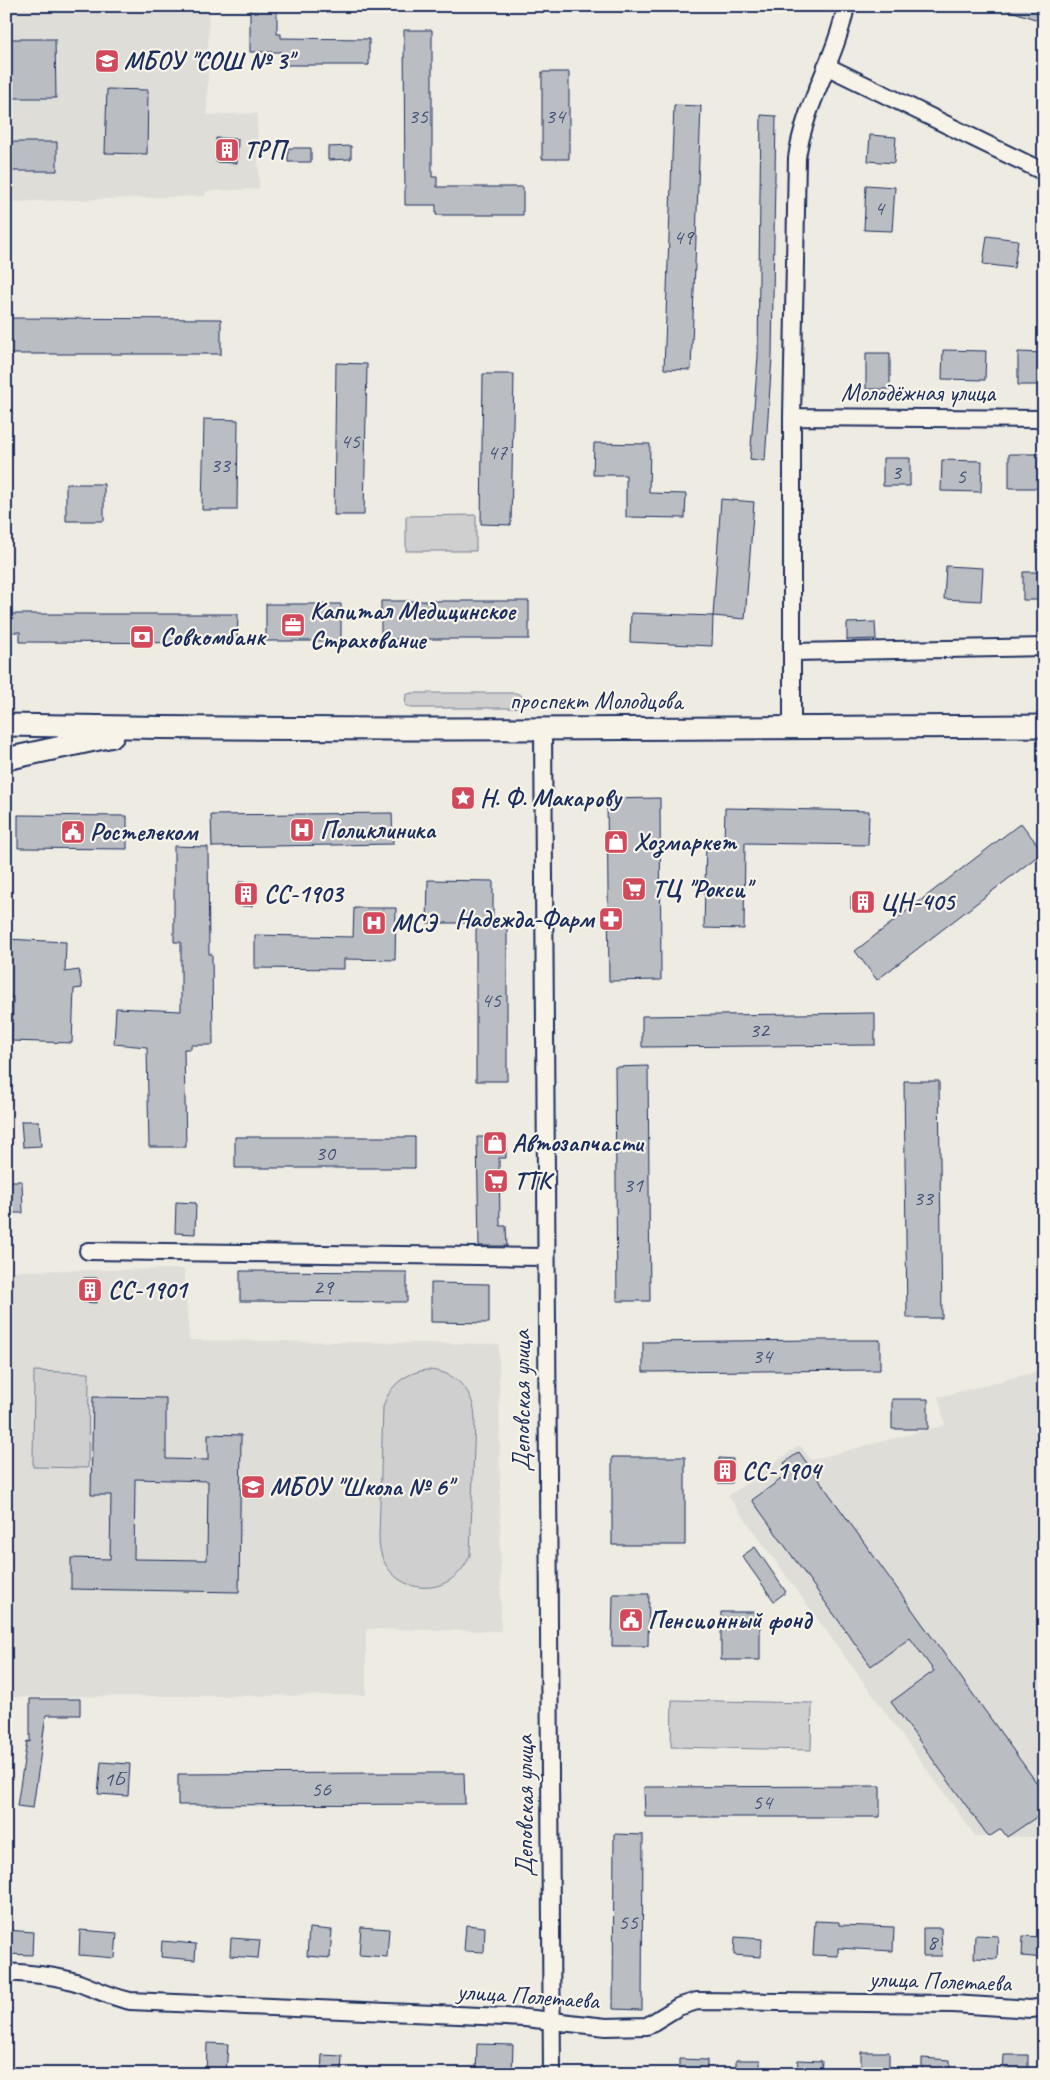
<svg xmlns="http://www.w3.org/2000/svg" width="1050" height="2080" font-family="Caveat,sans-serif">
	<rect width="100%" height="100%" fill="#eeebe2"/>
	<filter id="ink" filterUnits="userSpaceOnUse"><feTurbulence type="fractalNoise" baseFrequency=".02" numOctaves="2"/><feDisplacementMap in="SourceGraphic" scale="10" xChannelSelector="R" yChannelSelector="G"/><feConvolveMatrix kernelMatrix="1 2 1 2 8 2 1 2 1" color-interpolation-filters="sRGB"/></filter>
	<g filter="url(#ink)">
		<path fill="#deddd8" d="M6 6H209L207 115 257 113 259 189 206 191 205 196 6 202Z
			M184 1269 189 1340 499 1344 501 1631 366 1629V1695L6 1697V1271Z
			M1044 1370V1837H1007L1001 1829 989 1837H976L728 1496 800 1445 811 1460 945 1425 938 1397Z"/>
		<path fill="#cfcfcf" stroke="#757f96" d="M476 515V551H406V516Z
			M411 693H516L521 695 523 699 521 705 514 708H411L405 705 406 695Z
			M426 1370C455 1370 475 1391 475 1420L470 1555C449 1607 378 1593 379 1537L383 1407C389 1386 405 1373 426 1370Z
			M34 1371 89 1373 88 1468 33 1467Z
			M672 1700 812 1703 811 1750 671 1747Z"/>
		<path fill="#babdc2" stroke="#1b2f5e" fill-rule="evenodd" d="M250 6H277V34H281V38L369 39V65H280L281 52H250Z
			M1006 6H1044V22L1005 9Z
			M404 30H432V177H437V187H523V215H436V205H405Z
			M6 39H55L56 98H6Z
			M542 72H569V159H542Z
			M107 89 148 90 147 154 105 153Z
			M674 105 701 106 691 370 664 369Z
			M761 115 776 116 772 357 765 461 750 459 758 356Z
			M870 135 896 137 894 163 868 161Z
			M216 138 238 139 237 163 216 162Z
			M6 142H57V171H6Z
			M351 146V159L328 160V147Z
			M288 148H311V162H288Z
			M866 185 895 187 892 231 864 230Z
			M987 236 1018 240 1014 268 983 264Z
			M6 318 221 319V354H6Z
			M943 350 986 351 985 380 942 379Z
			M1018 352 1044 353V385H1018Z
			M866 353H890V389H866Z
			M336 363 367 364 364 515H334Z
			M483 374H514L511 525 481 524Z
			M204 419 238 420 237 510H202Z
			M594 443 650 444 649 493 686 494 685 518 626 517V475H593Z
			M1009 454H1044V488H1009Z
			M883 458H910V486H883Z
			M942 460 982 461 981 492 941 491Z
			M66 484H104V521H66Z
			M721 499 754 502 745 619 713 616Z
			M946 566 983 568 981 601 944 599Z
			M1023 572H1044V600H1023Z
			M381 601H529V639H381Z
			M266 604H341V641H266Z
			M631 613 713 616 712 646 630 642Z
			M6 614H238L237 643 20 642V632H6Z
			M875 622 876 639 847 640V623Z
			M660 798 661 980 609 981 607 799Z
			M725 808 869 811 868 845 745 843 744 929 704 928 706 842 724 843Z
			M392 813 393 844 212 847 211 815Z
			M18 815 127 816V849L18 848Z
			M1021 823 1043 852 877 980 855 951Z
			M174 846 208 847 209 954H212L213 1045H191V1049H184L186 1147H149L147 1047 114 1044 116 1008 181 1011V942H174Z
			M428 880 493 881V923H507V1081H476V923H427Z
			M239 882 254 883 252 906H238Z
			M874 894 875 907 851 909V896Z
			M354 908H396L395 960 344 959V969L255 968V935L353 937Z
			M6 939 66 942 65 972 79 970 82 988 74 989 72 1043 12 1041 13 997 6 998Z
			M875 1013V1045L642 1047V1016Z
			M648 1066 650 1301H617L615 1067Z
			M904 1081H939L942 1318H907Z
			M21 1121H39L41 1146 23 1147Z
			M235 1137H415V1168H235Z
			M477 1137H506V1158H499L500 1226H506L507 1246H479Z
			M6 1181H22L23 1213H6Z
			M176 1202 196 1203 195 1234 175 1233Z
			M240 1271 407 1272V1302L240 1301Z
			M84 1278H98L97 1303 83 1302Z
			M431 1283 489 1284V1323L431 1322Z
			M817 1340H880V1370L643 1372V1342Z
			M93 1397 166 1398V1459L208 1460V1434L241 1435 239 1592 71 1589V1558L110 1559 111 1495H91ZM135 1479 208 1481 207 1560 134 1559Z
			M892 1399H928V1429H892Z
			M799 1452 1044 1793V1812L1007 1837 1001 1829 989 1837 891 1702 934 1671 910 1638 871 1666 752 1500 791 1472 784 1463Z
			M612 1457H685V1545H612Z
			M719 1458 733 1459 732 1483H718Z
			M755 1547 786 1592 774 1601 742 1556Z
			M613 1594H649L648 1646H612Z
			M721 1612H760V1660H721Z
			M30 1699H80V1715H46L33 1808 17 1806 27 1741 30 1742Z
			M101 1762 130 1764 128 1796 98 1794Z
			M383 1773H464L465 1804 178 1805V1774Z
			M880 1786V1817H645L644 1787Z
			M614 1834 643 1835 642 2010 613 2009Z
			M815 1921 839 1922V1925L894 1927 893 1951 838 1948V1956L813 1955Z
			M466 1925 485 1927 484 1952 464 1951Z
			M361 1927 389 1929 387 1957 359 1955Z
			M309 1928 332 1930 330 1958 307 1956Z
			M923 1928H941L942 1956H923Z
			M6 1930 33 1932 32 1955 6 1954Z
			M80 1930 117 1933 115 1958 79 1955Z
			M975 1935 998 1936 997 1959 974 1958Z
			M1023 1936 1044 1937V1958L1022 1956Z
			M735 1937 762 1939 761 1957 734 1955Z
			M231 1938 260 1940 258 1958 230 1956Z
			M162 1941 196 1944 195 1960 161 1957Z
			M207 2043 228 2044 226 2074H206Z
			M477 2044 513 2045 512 2074H476Z
			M861 2052H889V2074H861Z
			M322 2055 342 2056 341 2074H321Z
			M1004 2055H1028V2074H1003Z
			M922 2058 950 2060V2074H922Z
			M679 2059 707 2060V2074H679Z
			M736 2060H760V2074H736Z
			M798 2060 822 2061 821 2074H797Z"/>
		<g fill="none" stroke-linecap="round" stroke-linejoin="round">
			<defs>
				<path id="minor" d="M826 66 1044 172
					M792 417 1044 419
					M793 652 1044 647
					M543 728 552 2074
					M792 728V417L797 158C804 105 836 59 846 6
					M88 1251 546 1257
					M6 1972C31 1974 56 1975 79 1983 97 1990 112 1997 130 2001L525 2018 606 2027 647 2026 678 2007 697 2001 953 2004 1031 2009 1044 2007"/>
				<path id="major" d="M6 725C352 732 698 728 1044 726
					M6 759 113 736"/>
			</defs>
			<use href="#minor" stroke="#1b2f5e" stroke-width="20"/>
			<use href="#major" stroke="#1b2f5e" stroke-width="25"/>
			<use href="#minor" stroke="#f7f3e8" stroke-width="16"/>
			<use href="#major" stroke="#f7f3e8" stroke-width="21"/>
		</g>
	</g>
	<defs>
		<symbol id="school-square" viewBox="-11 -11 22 22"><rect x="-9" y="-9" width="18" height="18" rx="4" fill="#d1495b" stroke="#f7f3e8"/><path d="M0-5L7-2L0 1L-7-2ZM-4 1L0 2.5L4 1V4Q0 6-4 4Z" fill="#fff"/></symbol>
		<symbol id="building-square" viewBox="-11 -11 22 22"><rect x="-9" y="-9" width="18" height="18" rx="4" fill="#d1495b" stroke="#f7f3e8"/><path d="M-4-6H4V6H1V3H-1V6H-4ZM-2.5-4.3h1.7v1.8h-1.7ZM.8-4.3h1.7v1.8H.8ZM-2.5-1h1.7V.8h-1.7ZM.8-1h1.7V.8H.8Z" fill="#fff"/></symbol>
		<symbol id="office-square" viewBox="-11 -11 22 22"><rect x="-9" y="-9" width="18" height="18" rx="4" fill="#d1495b" stroke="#f7f3e8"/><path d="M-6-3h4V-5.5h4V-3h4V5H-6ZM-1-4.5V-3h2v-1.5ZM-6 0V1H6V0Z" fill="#fff"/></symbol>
		<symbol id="bank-square" viewBox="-11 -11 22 22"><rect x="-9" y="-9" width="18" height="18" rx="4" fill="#d1495b" stroke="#f7f3e8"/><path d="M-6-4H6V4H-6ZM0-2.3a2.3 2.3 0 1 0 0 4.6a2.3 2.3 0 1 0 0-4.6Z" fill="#fff"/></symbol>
		<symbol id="sight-square" viewBox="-11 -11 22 22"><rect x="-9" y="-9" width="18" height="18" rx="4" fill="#d1495b" stroke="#f7f3e8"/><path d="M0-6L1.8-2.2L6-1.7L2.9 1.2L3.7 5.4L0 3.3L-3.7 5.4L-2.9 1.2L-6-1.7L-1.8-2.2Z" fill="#fff"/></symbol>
		<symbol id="hospital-square" viewBox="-11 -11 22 22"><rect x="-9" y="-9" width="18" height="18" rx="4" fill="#d1495b" stroke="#f7f3e8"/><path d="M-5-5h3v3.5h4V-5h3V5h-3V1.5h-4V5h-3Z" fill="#fff"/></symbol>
		<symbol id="civic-square" viewBox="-11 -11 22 22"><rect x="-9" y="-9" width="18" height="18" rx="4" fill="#d1495b" stroke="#f7f3e8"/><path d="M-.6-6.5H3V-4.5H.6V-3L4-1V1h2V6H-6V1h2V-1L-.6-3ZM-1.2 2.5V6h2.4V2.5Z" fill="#fff"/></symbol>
		<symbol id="shop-square" viewBox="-11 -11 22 22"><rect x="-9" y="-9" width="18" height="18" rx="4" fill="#d1495b" stroke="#f7f3e8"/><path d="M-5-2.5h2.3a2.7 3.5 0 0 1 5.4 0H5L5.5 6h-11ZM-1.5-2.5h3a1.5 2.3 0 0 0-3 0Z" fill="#fff"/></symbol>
		<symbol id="supermarket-square" viewBox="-11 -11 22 22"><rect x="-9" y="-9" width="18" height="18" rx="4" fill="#d1495b" stroke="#f7f3e8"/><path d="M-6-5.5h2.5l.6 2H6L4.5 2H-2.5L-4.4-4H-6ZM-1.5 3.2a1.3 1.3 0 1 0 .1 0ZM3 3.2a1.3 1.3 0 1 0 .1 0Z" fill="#fff"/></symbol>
		<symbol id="pharmacy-square" viewBox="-11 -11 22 22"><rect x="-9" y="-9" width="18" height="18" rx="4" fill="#d1495b" stroke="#f7f3e8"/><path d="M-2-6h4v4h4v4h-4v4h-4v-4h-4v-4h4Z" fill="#fff"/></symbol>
	</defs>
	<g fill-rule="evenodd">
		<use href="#school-square" x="93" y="47" width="28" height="28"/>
		<use href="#building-square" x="213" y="136" width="28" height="28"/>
		<use href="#office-square" x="279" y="611" width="28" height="28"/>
		<use href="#bank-square" x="128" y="623" width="28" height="28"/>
		<use href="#sight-square" x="449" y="784" width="28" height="28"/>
		<use href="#hospital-square" x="288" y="816" width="28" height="28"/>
		<use href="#civic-square" x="59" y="818" width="28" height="28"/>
		<use href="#shop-square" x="602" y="828" width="28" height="28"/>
		<use href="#supermarket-square" x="620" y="875" width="28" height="28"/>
		<use href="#building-square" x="232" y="880" width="28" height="28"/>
		<use href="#building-square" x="849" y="888" width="28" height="28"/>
		<use href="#pharmacy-square" x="597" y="905" width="28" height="28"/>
		<use href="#hospital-square" x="360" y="909" width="28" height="28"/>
		<use href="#shop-square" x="481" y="1129" width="28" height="28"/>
		<use href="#supermarket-square" x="482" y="1167" width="28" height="28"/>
		<use href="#building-square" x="76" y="1276" width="28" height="28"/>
		<use href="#building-square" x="711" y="1457" width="28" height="28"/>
		<use href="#school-square" x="239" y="1473" width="28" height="28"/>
		<use href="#civic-square" x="617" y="1606" width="28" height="28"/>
	</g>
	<g text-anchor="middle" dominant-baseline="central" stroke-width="4.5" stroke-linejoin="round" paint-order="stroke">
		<g font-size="22" fill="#435277">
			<text x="418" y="116">35</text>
			<text x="555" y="116">34</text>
			<text x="879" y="208">4</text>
			<text x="683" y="237">49</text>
			<text x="350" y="441">45</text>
			<text x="497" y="452">47</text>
			<text x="220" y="465">33</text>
			<text x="896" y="472">3</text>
			<text x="961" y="476">5</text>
			<text x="491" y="1000">45</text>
			<text x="759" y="1030">32</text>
			<text x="325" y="1153">30</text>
			<text x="633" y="1185">31</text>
			<text x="923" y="1198">33</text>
			<text x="323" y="1287">29</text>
			<text x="762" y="1356">34</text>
			<text x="114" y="1779">1Б</text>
			<text x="321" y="1789">56</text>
			<text x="762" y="1802">54</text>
			<text x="628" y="1922">55</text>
			<text x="932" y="1942">8</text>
		</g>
		<g font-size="25" font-weight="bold" fill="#1b2f5e" stroke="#f7f3e8" text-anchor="start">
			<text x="124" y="61">МБОУ "СОШ № 3"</text>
			<text x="244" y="150">ТРП</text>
			<text x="310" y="611">Капитал Медицинское<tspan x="310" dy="29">Страхование</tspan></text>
			<text x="160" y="637">Совкомбанк</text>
			<text x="480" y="798">Н. Ф. Макарову</text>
			<text x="320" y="830">Поликлиника</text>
			<text x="90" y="832">Ростелеком</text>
			<text x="634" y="842">Хозмаркет</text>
			<text x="652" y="889">ТЦ "Рокси"</text>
			<text x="264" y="894">СС-1903</text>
			<text x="880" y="902">ЦН-405</text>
			<text x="594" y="919" text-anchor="end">Надежда-Фарм</text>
			<text x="392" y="923">МСЭ</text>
			<text x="512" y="1143">Автозапчасти</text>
			<text x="514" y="1181">ТТК</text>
			<text x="108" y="1290">СС-1901</text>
			<text x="742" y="1471">СС-1904</text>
			<text x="270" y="1487">МБОУ "Школа № 6"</text>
			<text x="648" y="1620">Пенсионный фонд</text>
		</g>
		<g font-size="25" fill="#1b2f5e" stroke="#f7f3e8">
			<text x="918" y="393">Молодёжная улица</text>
			<text x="596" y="701">проспект Молодцова</text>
			<text transform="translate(522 1401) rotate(-90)">Деповская улица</text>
			<text transform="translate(525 1806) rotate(-90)">Деповская улица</text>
			<text transform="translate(940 1981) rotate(2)">улица Полетаева</text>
			<text transform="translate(528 1996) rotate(4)">улица Полетаева</text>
		</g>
	</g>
	<rect width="1050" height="2080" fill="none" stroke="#f7f3e8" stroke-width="25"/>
	<rect x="12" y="12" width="1025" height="2055" fill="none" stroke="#1b2f5e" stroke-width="2" filter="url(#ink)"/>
</svg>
